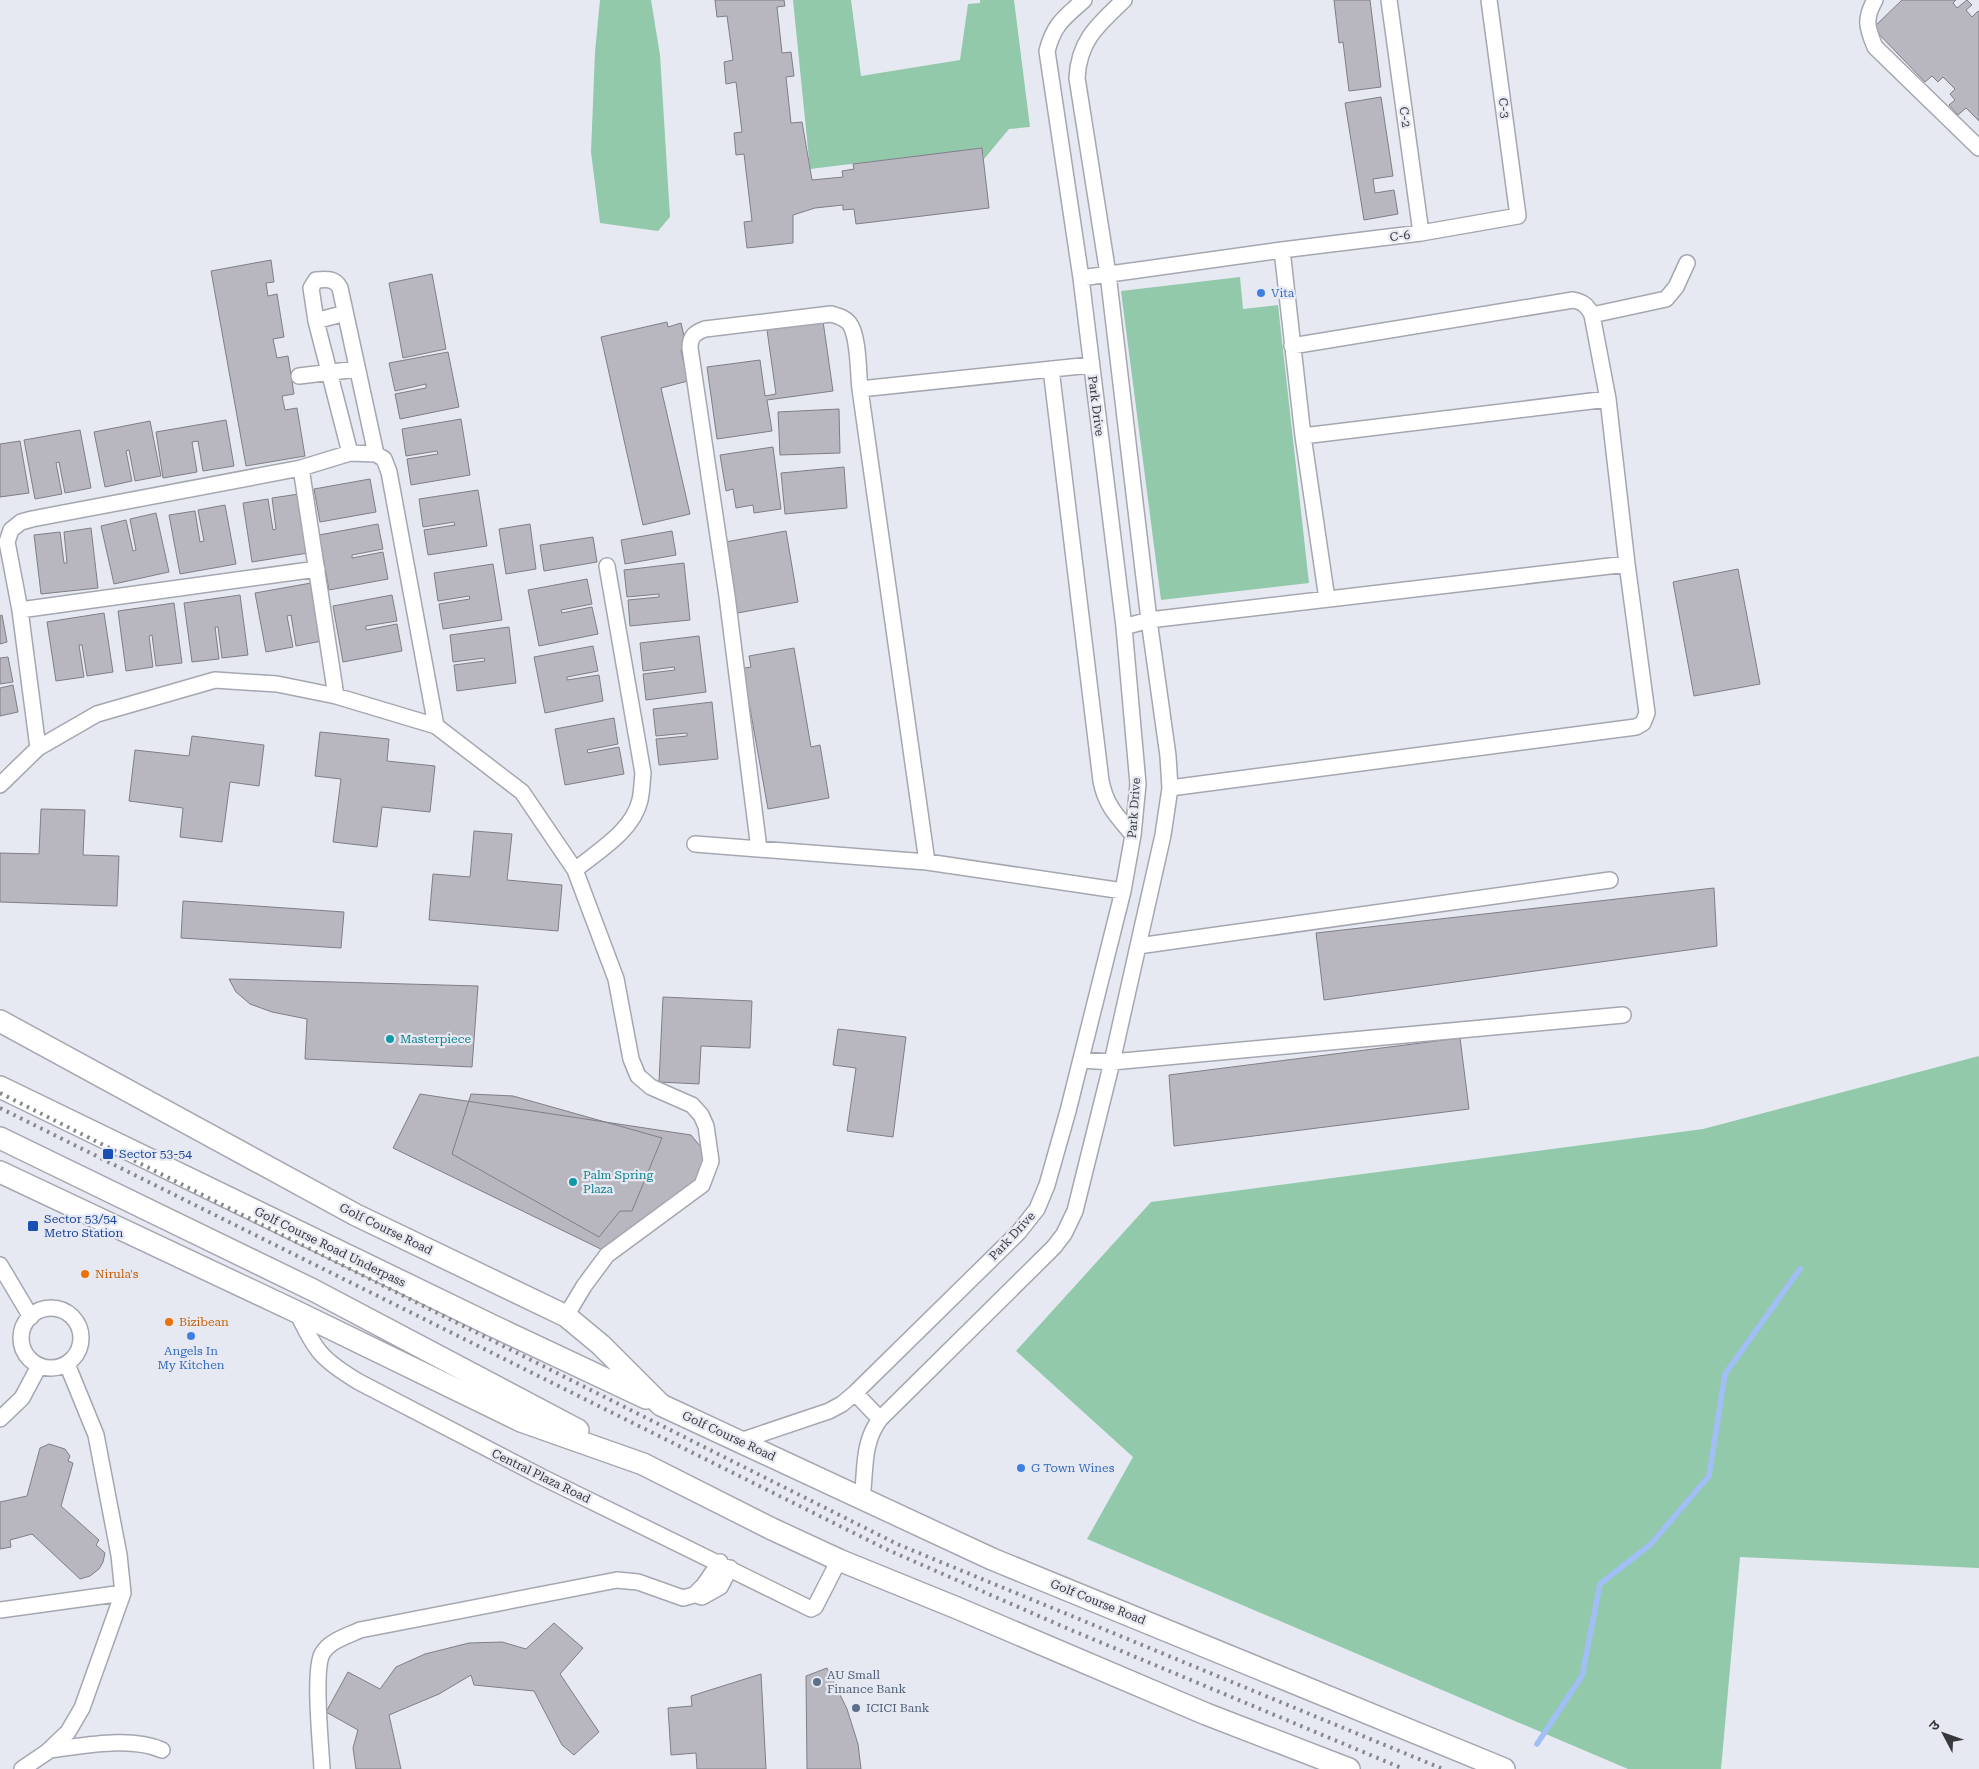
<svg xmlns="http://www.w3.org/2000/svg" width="1979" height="1769" font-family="'Roboto Serif','Noto Sans Devanagari',serif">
	<rect width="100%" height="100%" fill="#e7e9f2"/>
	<path fill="#91c9aa" d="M600 0H651L660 55 670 217 658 231 600 223 591 152 595 52Z
		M793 0H851L861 76 960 60 968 4 980 3V0H1014L1030 127 1009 129 984 159 982 148 810 169Z
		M1240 277 1243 309 1278 305 1309 583 1161 600 1121 291Z
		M1979 1056V1568L1740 1557 1721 1769H1628L1087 1539 1133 1457 1016 1351 1151 1202 1703 1129Z"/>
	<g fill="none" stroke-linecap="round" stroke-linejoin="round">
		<path stroke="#a1bff6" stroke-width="5.5" d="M1537 1744 1582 1676 1600 1584 1651 1544 1709 1476 1725 1374 1800 1269"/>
	</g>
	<path fill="#b8b7c0" stroke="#7f7e86" d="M715 0H784L785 6 777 7 782 53 791 52 794 76 786 77 791 123 802 122 812 180 843 177 842 171 854 169 853 164 982 148 989 208 856 224 854 209 843 210V205L815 208 793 215V243L747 248 744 222 752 221 744 154 736 155 734 133 742 132 736 82 726 84 724 62 733 60 727 16 717 17Z
		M1334 0H1370L1381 87 1349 91 1343 42 1339 43Z
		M1902 0H1956L1953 3 1957 8 1967 0 1972 5 1966 10 1972 17 1978 11 1979 12V121L1966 108 1958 115 1949 105 1955 100 1950 94 1955 89 1943 77 1938 82 1932 76 1925 82 1873 28Z
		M1381 97 1393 176 1373 179 1375 193 1394 190 1398 214 1364 220 1345 103Z
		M271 260 274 282 266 283 268 296 277 294 284 337 273 339 277 358 288 356 294 394 282 396 285 410 297 408 305 456 246 466 211 271Z
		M432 274 446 349 403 358 389 283Z
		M823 321 833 391 767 400 772 431 717 439 707 367 760 360 765 396 776 394 767 330Z
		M667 322 668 327 681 323 687 349 681 350 688 381 661 388 690 514 643 525 601 337Z
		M448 352 459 407 400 419 395 394 426 388V384L395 391 389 363Z
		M839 409 840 453 780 455 778 412Z
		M461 419 470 475 411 485 407 459 438 454 437 451 406 456 402 429Z
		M226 420 234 466 203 471 198 441 192 442 197 472 163 478 156 432Z
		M150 421 161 476 135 481 129 450 126 451 132 481 105 487 94 432Z
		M80 430 91 488 65 493 59 462 56 463 62 494 35 499 24 440Z
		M20 441 29 493 0 497V444Z
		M773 447 781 509 754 513 753 505 736 508 733 489 726 491 720 455Z
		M844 467 847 508 785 514 781 473Z
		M370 479 376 512 320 522 314 489Z
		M478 490 487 546 428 555 424 530 455 525 454 522 423 527 419 499Z
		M299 494 308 553 252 562 243 503 268 499 273 530 276 529 272 498Z
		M225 505 236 564 180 574 169 515 195 511 200 542 204 541 198 510Z
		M156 513 169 572 114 584 101 526 126 520 133 551 136 550 130 519Z
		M378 524 383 549 352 555V558L383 552 388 579 329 590 319 535Z
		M530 524 536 569 506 574 499 529Z
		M91 528 98 588 41 594 34 535 60 532 64 563H67L64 532Z
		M672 531 676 555 625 564 621 540Z
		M786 531 798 602 732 614 720 543Z
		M593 537 597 562 544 571 540 545Z
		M684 563 690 620 630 626 628 600 659 597V594L627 597 624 570Z
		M493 564 502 620 443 629 439 604 470 599 469 596 438 601 434 573Z
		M1738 569 1760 684 1694 696 1673 582Z
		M587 579 592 604 561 610 562 613 592 607 598 634 539 646 528 590Z
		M311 583 322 641 296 646 291 615 287 616 293 647 266 652 255 593Z
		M240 595 248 655 222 658 218 627H215L219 659 192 662 184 603Z
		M392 595 397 621 366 626V630L397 624 402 651 343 662 333 606Z
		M174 603 182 663 156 666 152 635 149 636 153 667 126 671 118 611Z
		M104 613 113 672 87 676 82 645H79L84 677 56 681 47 622Z
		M2 615 7 642 0 644V616Z
		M509 627 516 683 457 691 454 665 485 661 484 658 453 662 450 635Z
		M699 636 706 692 646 700 643 674 675 670 674 667 643 671 640 643Z
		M593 646 598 671 567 677V680L599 675 603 701 545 713 534 657Z
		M794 648 811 747 820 745 829 798 768 809 749 703H745L739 669 751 667 749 656Z
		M8 657 13 682 0 684V658Z
		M13 685 18 712 0 716V688Z
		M712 702 718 759 659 765 656 739 687 736V733L656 736 653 709Z
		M614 718 618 744 587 750 588 753 619 747 624 774 565 785 555 729Z
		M320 732 389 739 387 761 435 766 430 812 382 807 377 847 333 842 341 779 315 776Z
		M192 736 264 745 259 786 230 782 222 842 180 837 183 808 129 801 135 750 189 756Z
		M41 809 85 810 83 855 119 856 117 906 0 902V853L39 854Z
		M474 831 512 834 507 880 562 885 558 931 429 920 433 874 470 877Z
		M1714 888 1717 946 1324 1000 1316 933Z
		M183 901 344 912 341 948 181 938Z
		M229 979 478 986 472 1067 305 1059 307 1019 272 1012 250 1004 236 992Z
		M663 997 752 1001 750 1048 701 1046 699 1084 659 1082Z
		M838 1029 906 1037 893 1137 847 1131 856 1068 833 1065Z
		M1460 1038 1469 1109 1174 1146 1169 1075Z
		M420 1094 691 1135 709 1157 701 1185 611 1254 393 1148Z
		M471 1094 513 1096 662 1138 632 1211H620L599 1237 452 1154Z
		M49 1444 65 1449 70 1456 68 1461 73 1463 61 1506 99 1540 96 1545 105 1553 103 1562 99 1569 90 1576 80 1579 32 1534 10 1540 11 1547 0 1549V1502L27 1496 40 1448Z
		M554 1623 583 1648 560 1674 599 1732 574 1755 562 1745 534 1691 474 1685 471 1675 439 1694 389 1715 401 1769H356L353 1748 358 1730 326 1712 348 1672 380 1689 396 1667 425 1654 469 1643 502 1642 526 1649Z
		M827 1668 847 1709 858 1744 861 1769H807L806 1676Z
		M761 1674 766 1769H697L696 1753 671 1755 668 1708 692 1706 691 1696Z"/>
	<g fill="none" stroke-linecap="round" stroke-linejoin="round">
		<defs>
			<path id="street" d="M1389 0 1421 233
				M1875 0C1864 19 1867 28 1875 47L1979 148
				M1282 250 1303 436 1327 599
				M1081 278 1282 250 1421 233 1518 216 1489 0
				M1592 315 1666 299 1676 287 1687 263
				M316 321 345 313
				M1051 369 1101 781C1106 806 1117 816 1133 835
				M299 376 357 369
				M860 389 1091 365
				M1303 436 1608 399
				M350 453 316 321 311 288 316 280C326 279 335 278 340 288L376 454
				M301 468 336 696
				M20 610 317 569
				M1124 627 1149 620 1627 564
				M38 748 20 610 7 542 11 530 21 522 32 519 301 468 350 453 376 454 384 459 389 472 436 726
				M0 785 38 748 97 714 215 680 277 684 336 696 436 726 522 792 575 870 616 979 631 1059 638 1076 651 1087 692 1105 701 1115 706 1126 711 1161 702 1185 607 1255 584 1286 566 1316
				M1170 788 1636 727 1643 723 1647 713 1627 564 1608 399 1592 315C1587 305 1583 302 1573 300L1292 346
				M695 844 927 862 1123 891
				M759 849 727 596 690 348C690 337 694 333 705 329L831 314C838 316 844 317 849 323 859 335 858 373 860 389L927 862
				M575 870C598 851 633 831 640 800 642 791 642 782 643 773L607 566
				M1138 946 1610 880
				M1081 1060 1112 1062 1623 1015
				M0 1265 31 1317
				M21 1338a30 30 0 1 1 60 0a30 30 0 1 1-60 0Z
				M297 1312C315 1351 322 1360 359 1382L542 1477 811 1609 815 1607 839 1560
				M855 1393 880 1419
				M0 1419 22 1398 39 1366
				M740 1441 829 1411 842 1404 855 1393 1018 1233 1037 1209 1047 1185 1068 1111 1123 891 1133 835 1138 784 1124 627 1081 278 1047 51C1054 24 1064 18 1084 0
				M862 1498C866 1469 862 1443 880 1419L1054 1247 1064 1234 1075 1211 1112 1062 1138 946 1163 835 1170 788 1168 756 1149 620 1108 274 1077 78C1079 40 1098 25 1124 0
				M696 1595 702 1597 720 1587 730 1568
				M0 1610 123 1593
				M50 1750C84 1746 130 1736 162 1750
				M22 1769 47 1752 68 1732 82 1708 123 1593 119 1555 96 1435 67 1364
				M322 1769C321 1746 313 1672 322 1654 329 1641 347 1636 360 1630L617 1580 638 1582 683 1598 694 1595 704 1585 720 1562"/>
			<path id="secondary" d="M0 1021 356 1215 566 1316 601 1345 661 1405 992 1559 1504 1769
				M0 1087 491 1325 646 1398
				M0 1138 313 1290 578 1430
				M0 1172 297 1312 521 1421 643 1464 772 1529 839 1560 957 1608 1206 1714 1349 1769"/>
		</defs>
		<use href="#street" stroke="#a5a7b0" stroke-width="18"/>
		<use href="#secondary" stroke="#a5a7b0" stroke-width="24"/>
		<use href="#street" stroke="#fff" stroke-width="15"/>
		<use href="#secondary" stroke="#fff" stroke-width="21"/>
		<path stroke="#87888e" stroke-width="4" stroke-dasharray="2.5 5" stroke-linecap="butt" d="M0 1093 897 1544 1443 1769
			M0 1108 888 1550 1071 1630 1404 1769"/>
	</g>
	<g fill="#3f7fe0" stroke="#e7e9f2" stroke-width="2">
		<circle cx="1261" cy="293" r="5"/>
		<circle cx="191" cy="1336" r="5"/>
		<circle cx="1021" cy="1468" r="5"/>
	</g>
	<g fill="#0f9aa8" stroke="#e7e9f2" stroke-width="2">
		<circle cx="390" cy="1039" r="5"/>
		<circle cx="573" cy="1182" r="5"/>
	</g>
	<g fill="#1a4fb4" stroke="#e7e9f2" stroke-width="2">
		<rect x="102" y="1148" width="12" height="12" rx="2.5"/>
		<rect x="27" y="1220" width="12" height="12" rx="2.5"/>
	</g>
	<g fill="#e8710a" stroke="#e7e9f2" stroke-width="2">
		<circle cx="85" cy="1274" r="5"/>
		<circle cx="169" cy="1322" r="5"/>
	</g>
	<g fill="#5c6f8a" stroke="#e7e9f2" stroke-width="2">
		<circle cx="817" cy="1682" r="5"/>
		<circle cx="856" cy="1708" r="5"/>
	</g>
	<g text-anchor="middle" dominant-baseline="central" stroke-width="4.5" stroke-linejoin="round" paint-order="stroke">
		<g font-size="12" fill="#37383b" stroke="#e7e9f2">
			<text transform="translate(1504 108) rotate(83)">C-3</text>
			<text transform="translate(1405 117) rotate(82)">C-2</text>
			<text transform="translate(1400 236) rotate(-7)">C-6</text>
			<text transform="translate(1096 406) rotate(83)">Park Drive</text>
			<text transform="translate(1134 808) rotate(-86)">Park Drive</text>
			<text transform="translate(386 1229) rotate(26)">Golf Course Road</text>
			<text transform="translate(1012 1236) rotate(-47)">Park Drive</text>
			<text transform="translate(330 1247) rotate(26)">Golf Course Road Underpass</text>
			<text transform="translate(729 1436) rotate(25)">Golf Course Road</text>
			<text transform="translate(541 1476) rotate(26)">Central Plaza Road</text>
			<text transform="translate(1098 1602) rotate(22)">Golf Course Road</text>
		</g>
		<g font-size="12" fill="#366cbe" stroke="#e7e9f2" text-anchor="start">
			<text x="1271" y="293">Vita</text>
			<text x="191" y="1351" text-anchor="middle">Angels In<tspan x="191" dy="14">My Kitchen</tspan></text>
			<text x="1031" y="1468">G Town Wines</text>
		</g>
		<g font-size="12" fill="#0d838f" stroke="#e7e9f2" text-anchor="start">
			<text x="400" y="1039">Masterpiece</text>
			<text x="583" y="1175">Palm Spring<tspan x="583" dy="14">Plaza</tspan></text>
		</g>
		<g font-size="12" fill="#164399" stroke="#e7e9f2" text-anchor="start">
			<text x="119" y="1154">Sector 53-54</text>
			<text x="44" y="1219">Sector 53/54<tspan x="44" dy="14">Metro Station</tspan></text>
		</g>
		<g font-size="12" fill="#c56008" stroke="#e7e9f2" text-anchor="start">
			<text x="95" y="1274">Nirula's</text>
			<text x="179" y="1322">Bizibean</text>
		</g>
		<g font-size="12" fill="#4e5e75" stroke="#e7e9f2" text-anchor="start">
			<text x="827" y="1675">AU Small<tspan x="827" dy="14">Finance Bank</tspan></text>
			<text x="866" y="1708">ICICI Bank</text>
		</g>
	</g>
	<g transform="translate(1944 1734) rotate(311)" stroke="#e7e9f2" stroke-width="4" paint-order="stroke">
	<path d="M0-4L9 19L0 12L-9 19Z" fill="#37383b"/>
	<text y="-8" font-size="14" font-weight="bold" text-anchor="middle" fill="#37383b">उ</text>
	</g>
</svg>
